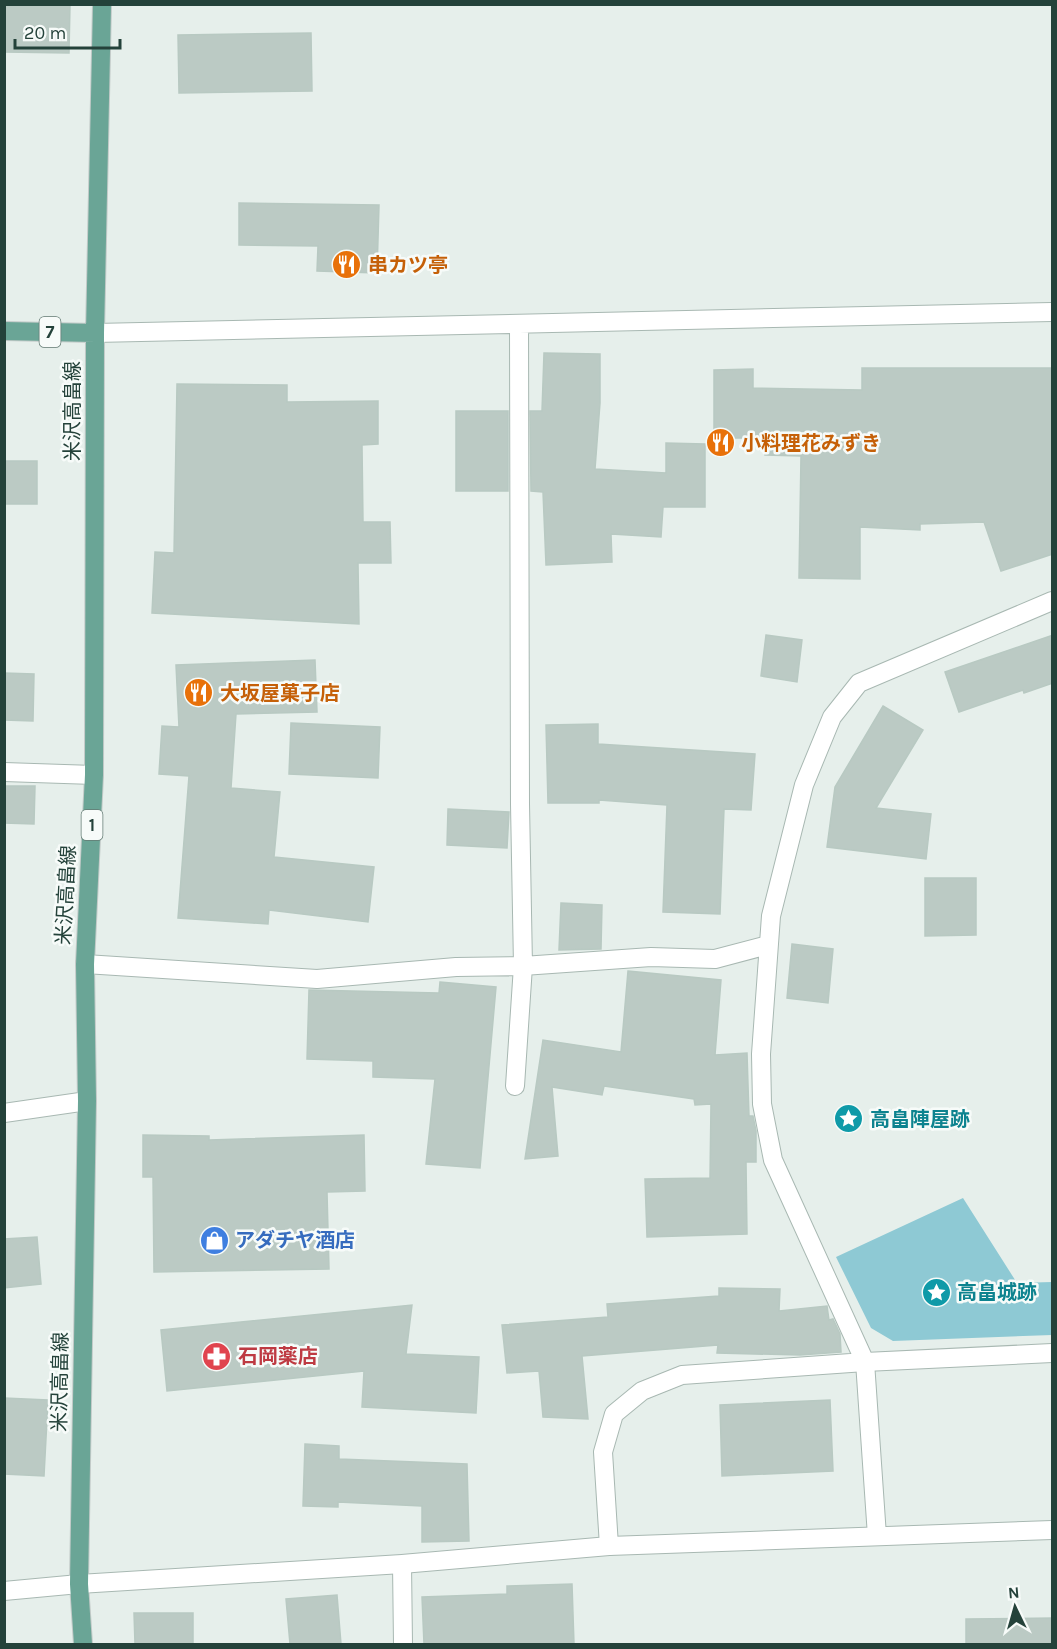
<svg xmlns="http://www.w3.org/2000/svg" width="1057" height="1649" font-family="Karla,'Noto Sans JP',sans-serif">
	<rect width="100%" height="100%" fill="#e6efeb"/>
	<path fill="#8ec9d4" d="M963 1198 1017 1283 1052 1282V1335L893 1341 871 1328 836 1257Z"/>
	<path fill="#bbcac4" stroke="#b8c9c2" stroke-width="1.5" d="M4 4H70L69 53 4 52Z
		M311 33 312 91 179 93 178 35Z
		M239 203 379 205 377 273 317 271 318 246 239 245Z
		M544 353 600 354V403L595 469 666 473V443L705 444V507H663L661 537 611 534 612 562 546 565 543 492 531 491 530 411H542Z
		M862 368H1053V554L1001 571 984 522 920 524V530L860 527V579L799 578 801 456 765 455V438H714V370L753 369V388L862 390Z
		M177 384 287 385V402L378 401V444L362 445 363 522H390L391 563H358L359 624 152 613 155 552 174 553Z
		M456 411H508V491H456Z
		M4 461H37V504H4Z
		M766 635 802 640 797 682 761 676Z
		M1053 635V683L1024 693 1023 690 959 712 945 672Z
		M315 660 317 712 236 714 231 788 280 792 274 857 374 867 368 922 269 910 268 924 178 918 189 776 159 774 162 726 179 727 176 665Z
		M4 673 34 674 33 721 4 720Z
		M883 706 923 730 876 808 931 814 926 859 827 847 835 787Z
		M291 723 380 727 378 778 289 774Z
		M598 724V744L755 754 751 810 724 809 720 914 663 912 667 805 599 800V803H548L546 725Z
		M4 786H35L34 824 4 823Z
		M448 809 509 812 507 848 447 845Z
		M925 878H976V935L925 936Z
		M561 903 602 905 601 949 559 950Z
		M792 944 833 949 828 1003 787 998Z
		M628 971 721 980 715 1055 747 1053 749 1116H753L756 1131V1162H746L747 1234 647 1237 645 1179 710 1178 711 1104 695 1105 694 1099 604 1086 602 1095 552 1087 558 1156 525 1159 543 1040 621 1052Z
		M440 982 496 987 480 1168 426 1164 435 1079 373 1077V1061L307 1059 309 990 439 993Z
		M143 1135 209 1136V1140L364 1135 365 1191 327 1192 329 1269 154 1272 153 1177H143Z
		M37 1237 41 1284 4 1288V1239Z
		M719 1288 780 1289 779 1311 827 1306 829 1320 833 1319 840 1334 841 1352 800 1355 717 1353 718 1345 582 1356 588 1419 543 1417 539 1371 507 1373 502 1325 608 1317 607 1304 719 1296Z
		M412 1305 406 1354 479 1357 476 1413 362 1407 364 1371 167 1391 161 1330Z
		M4 1398 48 1400 44 1476 4 1474Z
		M830 1400 833 1471 722 1476 720 1405Z
		M305 1444 339 1446V1459L467 1464 469 1541 422 1542V1506L338 1502V1507L303 1506Z
		M572 1584 574 1644H424L422 1597 507 1594V1586Z
		M337 1595 341 1644H290L286 1599Z
		M134 1613H193V1644H135Z
		M1053 1618V1644H966V1619Z"/>
	<g fill="none" stroke-linecap="round" stroke-linejoin="round">
		<defs>
			<path id="service" d="M4 772 94 775
				M4 1113 87 1101
				M865 1362 877 1536"/>
			<path id="minor" d="M95 333 1052 312
				M85 964 317 979 456 967 523 966 651 957 715 959 768 945
				M515 1086 523 966 520 804 519 324
				M865 1362 773 1160 762 1104 761 1054 771 916 804 785 832 717 859 683 1052 601
				M609 1546 603 1452 614 1414 642 1391 682 1375 865 1362 1052 1353
				M402 1564 403 1644"/>
			<path id="tertiary" d="M4 1591 79 1584 402 1564 609 1546 1052 1530"/>
			<path id="primary" d="M4 331 95 333
				M83 1644 79 1584 87 1101 85 964 94 775 95 333 102 4"/>
		</defs>
		<use href="#service" stroke="#a8b8b2" stroke-width="20"/>
		<use href="#minor" stroke="#a8b8b2" stroke-width="20"/>
		<use href="#tertiary" stroke="#a8b8b2" stroke-width="20"/>
		<use href="#primary" stroke="#c2cac8" stroke-width="20"/>
		<use href="#service" stroke="#fff" stroke-width="18"/>
		<use href="#minor" stroke="#fff" stroke-width="18"/>
		<use href="#tertiary" stroke="#fff" stroke-width="18"/>
		<use href="#primary" stroke="#6aa596" stroke-width="18"/>
	</g>
	<defs>
		<symbol id="restaurant-disc" viewBox="-11 -11 22 22"><circle r="9.5" fill="#e8710a" stroke="#f7fbf9"/><path d="M-5-6h1v4h1v-4h1v4h1v-4h1v5L-1.5 .5V6h-2V.5L-5-1ZM5-6V6H3V1.5H1.5Q1.5-4 5-6Z" fill="#fff"/></symbol>
		<symbol id="sight-disc" viewBox="-11 -11 22 22"><circle r="9.5" fill="#0f9aa8" stroke="#f7fbf9"/><path d="M0-6L1.8-2.2L6-1.7L2.9 1.2L3.7 5.4L0 3.3L-3.7 5.4L-2.9 1.2L-6-1.7L-1.8-2.2Z" fill="#fff"/></symbol>
		<symbol id="shop-disc" viewBox="-11 -11 22 22"><circle r="9.5" fill="#3f7fe0" stroke="#f7fbf9"/><path d="M-5-2.5h2.3a2.7 3.5 0 0 1 5.4 0H5L5.5 6h-11ZM-1.5-2.5h3a1.5 2.3 0 0 0-3 0Z" fill="#fff"/></symbol>
		<symbol id="pharmacy-disc" viewBox="-11 -11 22 22"><circle r="9.5" fill="#e0444e" stroke="#f7fbf9"/><path d="M-2-6h4v4h4v4h-4v4h-4v-4h-4v-4h4Z" fill="#fff"/></symbol>
	</defs>
	<g fill-rule="evenodd">
		<use href="#restaurant-disc" x="330" y="248" width="33" height="33"/>
		<use href="#restaurant-disc" x="704" y="426" width="33" height="33"/>
		<use href="#restaurant-disc" x="182" y="676" width="33" height="33"/>
		<use href="#sight-disc" x="832" y="1102" width="33" height="33"/>
		<use href="#shop-disc" x="198" y="1224" width="33" height="33"/>
		<use href="#sight-disc" x="920" y="1276" width="33" height="33"/>
		<use href="#pharmacy-disc" x="200" y="1340" width="33" height="33"/>
	</g>
	<g text-anchor="middle" dominant-baseline="central" stroke-width="5" stroke-linejoin="round" paint-order="stroke">
		<g fill="#f7fbf9" stroke="#637a73" stroke-width="1.5">
			<rect x="39.5" y="317" width="21" height="30" rx="4.5"/>
			<rect x="81.5" y="810" width="21" height="30" rx="4.5"/>
		</g>
		<g font-size="18" font-weight="bold" fill="#24423a">
			<text x="50" y="332">7</text>
			<text x="92" y="825">1</text>
		</g>
		<g font-size="20" font-weight="bold" fill="#c56008" stroke="#f7fbf9" text-anchor="start">
			<text x="368" y="265">串カツ亭</text>
			<text x="741" y="443">小料理花みずき</text>
			<text x="220" y="693">大坂屋菓子店</text>
		</g>
		<g font-size="20" fill="#24423a" stroke="#f7fbf9">
			<text transform="translate(72 411) rotate(-90)">米沢高畠線</text>
			<text transform="translate(66 895) rotate(-87)">米沢高畠線</text>
			<text transform="translate(60 1382) rotate(-89)">米沢高畠線</text>
		</g>
		<g font-size="20" font-weight="bold" fill="#0d838f" stroke="#f7fbf9" text-anchor="start">
			<text x="870" y="1119">高畠陣屋跡</text>
			<text x="957" y="1292">高畠城跡</text>
		</g>
		<g font-size="20" font-weight="bold" fill="#366cbe" stroke="#f7fbf9" text-anchor="start">
			<text x="235" y="1240">アダチヤ酒店</text>
		</g>
		<g font-size="20" font-weight="bold" fill="#be3a42" stroke="#f7fbf9" text-anchor="start">
			<text x="238" y="1356">石岡薬店</text>
		</g>
	</g>
	<rect width="1057" height="1649" fill="none" stroke="#24423a" stroke-width="12"/>
	<g transform="translate(1015 1607) rotate(355)" stroke="#f7fbf9" stroke-width="4.5" paint-order="stroke">
	<path d="M0-4.5L10 22L0 15L-10 22Z" fill="#24423a"/>
	<text y="-9" font-size="16" font-weight="bold" text-anchor="middle" fill="#24423a">N</text>
	</g>
	<path d="M15 39v9h105v-9" fill="none" stroke="#24423a" stroke-width="3"/>
	<text x="24" y="39" font-size="18" fill="#24423a" stroke="#f7fbf9" stroke-width="4.5" paint-order="stroke">20 m</text>
</svg>
